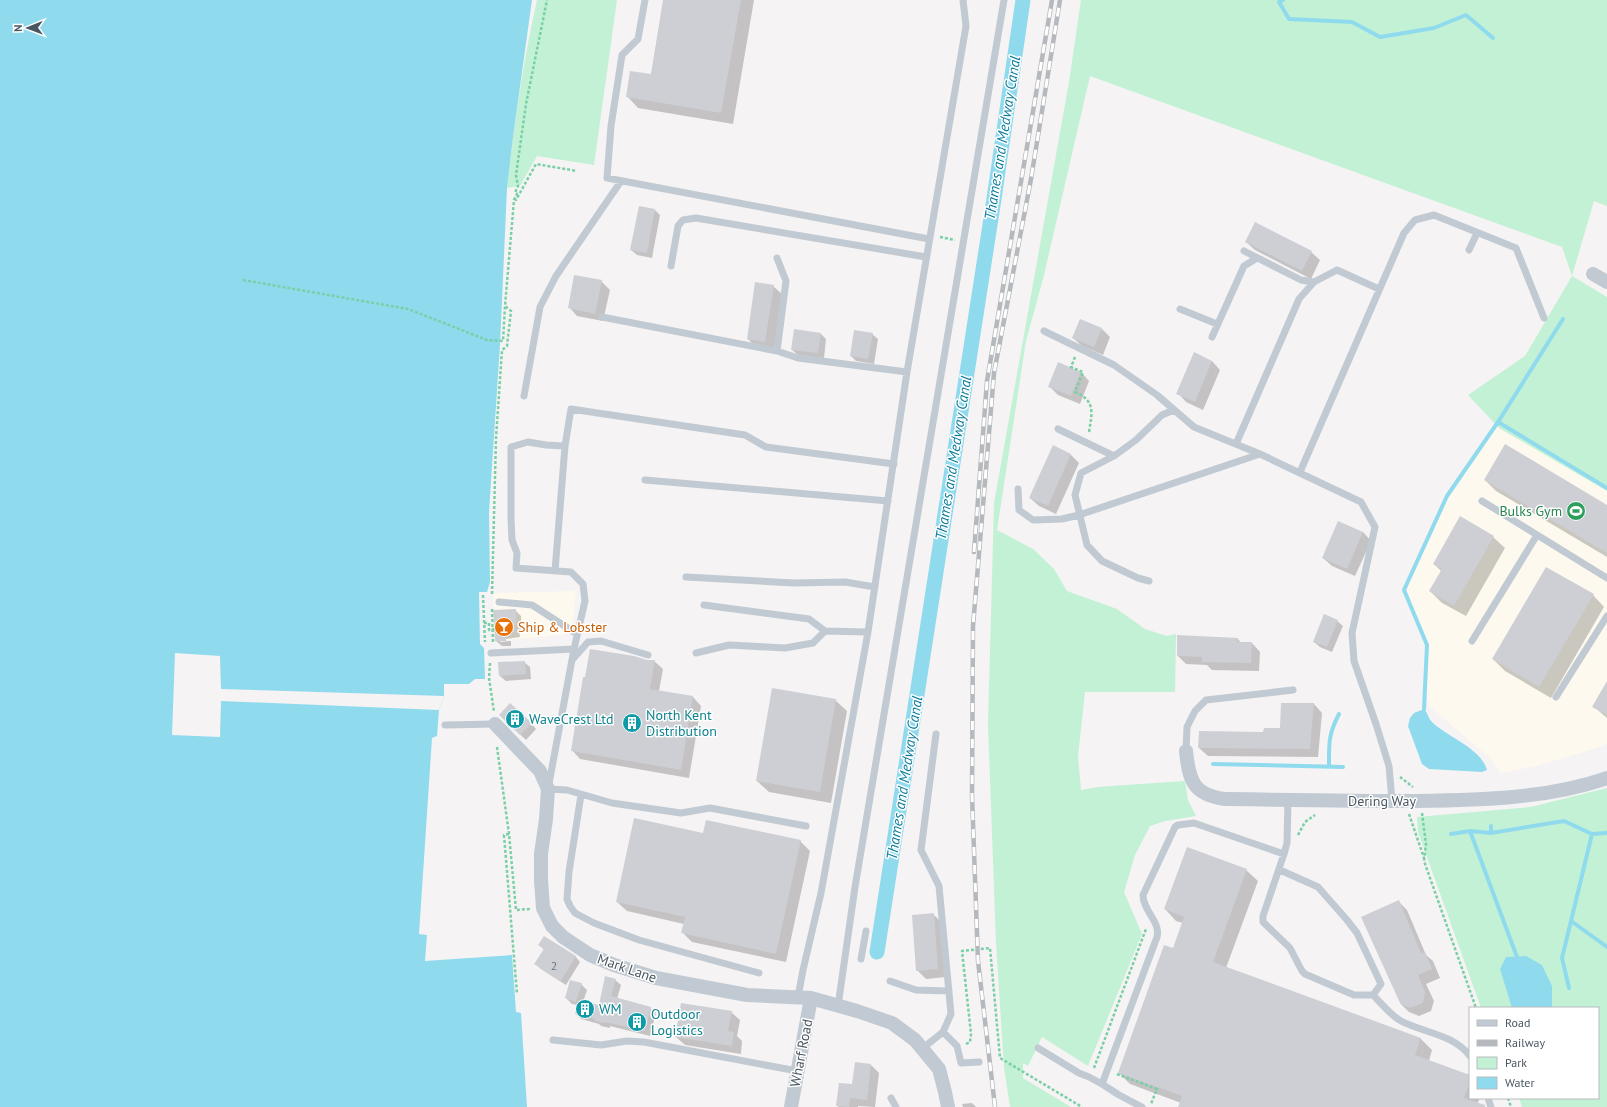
<svg xmlns="http://www.w3.org/2000/svg" width="1607" height="1107" font-family="'PT Sans',sans-serif">
	<rect width="100%" height="100%" fill="#f5f3f3"/>
	<path fill="#fdf9ef" d="M1498 422 1607 488V744L1587 751 1536 766 1501 773 1490 758 1429 706 1425 683 1427 645 1404 590 1447 496Z
		M576 591 573 621 563 635 495 641 493 593Z"/>
	<path fill="#c3f1d5" d="M537 0H617L594 165 537 156 520 186 507 188C514 125 523 62 537 0Z
		M1081 0H1607V206L1594 201 1572 276 1607 297V491L1499 428 1468 395 1525 356 1572 276 1562 247 1090 76 1044 275 1026 341 997 530 1033 549 1054 569 1067 591 1117 609 1145 629 1167 636 1176 634 1175 692H1085L1078 756 1081 790 1097 787 1185 781 1188 800 1196 816 1165 821 1150 826 1135 855 1124 892 1142 934 1088 1066 1042 1037 1028 1066 1023 1063V1078L1071 1107H1010L1004 1067 996 943 988 725 994 503 1069 82Z
		M1607 788V1107H1522L1519 1098H1598V1008H1481L1418 832 1417 817 1531 807Z"/>
	<path fill="#90daee" d="M0 0H532L513 137 507 188 500 345 489 512 490 582 487 592H479L480 644 484 648 485 679H475L469 684H444V696L439 710 437 736 432 738 419 934 427 935 425 961 512 955 516 1012 521 1013 527 1107H0Z
		M1424 709C1428 713 1428 718 1432 722 1447 737 1481 748 1487 770L1482 772 1429 769 1422 764 1408 726 1410 718 1414 713Z
		M1526 956 1542 965 1552 986V1008H1512L1500 969 1506 957Z"/>
	<path fill="#f5f3f3" d="M175 653 220 656 221 689 444 696 439 710 221 701 220 737 172 735Z"/>
	<path fill="#0003" d="M664 0H754L733 124 638 108 627 96 651 75Z
		M655 210 660 215 652 258 637 255 631 250Z
		M1246 242 1311 252 1320 260 1311 279 1255 250Z
		M601 281 610 290 603 321 577 316 569 307Z
		M773 286 782 294 774 350 756 347 748 339Z
		M1102 329 1110 337 1103 355 1082 346 1073 338Z
		M821 334 826 339 824 358 798 355 792 350Z
		M872 334 878 339 874 364 856 361 851 356Z
		M1212 361 1220 370 1203 410 1186 402 1178 393Z
		M1081 372 1089 381 1080 404 1058 395 1049 386Z
		M1053 447 1071 455 1079 463 1056 514 1039 506 1030 498Z
		M1485 480 1607 506V557L1496 491Z
		M1363 532 1371 541 1355 576 1332 566 1323 558Z
		M1493 537 1505 548 1466 616 1442 603 1430 591 1442 572 1434 564Z
		M1593 595 1604 607 1551 698 1505 671 1493 659Z
		M515 610 521 616V630H519L520 637 500 640V642L511 641V646H502L496 641Z
		M1337 621 1343 626 1332 652 1320 647 1314 642Z
		M1238 639 1241 643H1252L1260 652 1259 671 1212 670 1207 665 1186 664 1178 656Z
		M646 661H654L663 669 659 691 693 697 701 706 689 778 580 759 572 750Z
		M524 662 530 667 531 679 506 681 500 676Z
		M1607 683V718L1593 706Z
		M835 700 847 711 831 803 769 792 757 781Z
		M1282 704H1314L1322 713 1318 757 1208 756 1199 748 1281 729Z
		M506 721 531 723 536 729 526 740Z
		M704 834 800 841 810 851 786 962 692 942 683 933 684 924 627 911 617 902Z
		M1246 870 1258 881 1226 968 1421 1039 1432 1050 1429 1061 1470 1076V1098H1480L1477 1104 1480 1107H1179L1181 1103 1130 1084 1119 1073 1173 949 1183 923 1176 921 1165 909Z
		M1398 901 1407 910 1426 955 1433 961 1440 978 1426 984 1434 1001 1431 1011 1419 1016 1409 1012 1400 1003Z
		M933 914 942 923 946 977 926 979 917 970Z
		M540 945 575 956 580 962 566 985 541 969 536 964 544 950Z
		M615 980 621 985 617 999 650 1008 656 1013 650 1036 610 1026V1028L601 1026 599 1024 581 1019 576 1014 578 1005 572 1004 566 998 581 984 587 990 583 1002 599 1006Z
		M731 1012 740 1020 737 1036 742 1041 741 1054 685 1045 676 1037Z
		M871 1065 879 1073 875 1107 858 1106V1107H839L837 1105Z
		M972 1103 976 1107H963L962 1104Z"/>
	<g fill="none" stroke-linecap="round" stroke-linejoin="round">
		<path stroke="#90daee" stroke-width="4" d="M1283 0 1279 2 1289 19 1352 22 1380 37 1434 28 1466 15 1493 38
			M1498 422 1607 488
			M1424 709 1427 645 1404 590 1447 496 1498 422 1563 319
			M1213 764 1343 767
			M1329 766C1329 744 1328 735 1339 714
			M1491 826V833
			M1470 831 1517 957
			M1451 834 1470 831 1491 833 1564 821 1592 834 1607 833
			M1592 834 1571 921 1607 947
			M1569 988 1562 958 1571 921"/>
		<path stroke="#90daee" stroke-width="15" d="M877 952 994 199 1023 0"/>
	</g>
	<path fill="#cdcfd5" d="M663 0H741L721 113 626 97 630 71 651 74Z
		M639 206 655 209 647 253 630 250Z
		M1255 222 1312 251 1302 271 1245 242Z
		M574 275 602 280 595 314 568 308Z
		M755 282 774 285 765 342 747 339Z
		M1080 319 1102 328 1094 347 1072 338Z
		M794 329 821 333 818 353 791 350Z
		M854 330 873 333 868 359 850 356Z
		M1194 352 1212 361 1195 402 1176 394Z
		M1058 362 1081 372 1071 396 1048 387Z
		M1505 444 1607 505V553L1484 480Z
		M1053 445 1071 454 1048 506 1029 498Z
		M1460 516 1494 536 1454 606 1429 591 1442 569 1433 564Z
		M1338 521 1363 532 1347 569 1322 558Z
		M1546 567 1594 594 1539 687 1492 659Z
		M516 609V625H514L515 632 506 633V641H495L493 610Z
		M1324 614 1338 620 1327 647 1313 642Z
		M1177 635 1238 638V642H1252L1251 663 1202 662V657L1177 656Z
		M590 649 634 656 647 660H655L650 689 693 696 681 770 571 751 583 677H585Z
		M525 661 526 674 499 676 498 662Z
		M1607 681V715L1592 707Z
		M772 688 836 699 820 792 756 781Z
		M510 703 532 723 520 735 499 715Z
		M1281 703H1314L1310 749 1198 748 1199 731 1263 732 1264 728H1280Z
		M634 818 703 833 706 820 801 840 776 954 681 933 685 917 616 902Z
		M1187 847 1247 869 1213 962 1421 1038 1415 1055 1470 1075V1082L1464 1098 1485 1105V1107H1178L1182 1096 1118 1073 1164 945 1173 948 1184 917 1164 909Z
		M1399 900 1421 953 1425 952 1432 969 1418 975 1425 992 1423 1003 1410 1008 1400 1003 1361 917Z
		M934 913 938 969 916 971 912 915Z
		M544 936 576 956 561 981 534 964 544 949 538 945Z
		M605 976 616 979 611 996 651 1007 645 1031 605 1022V1023L595 1021V1019L575 1014 578 1000 599 1005Z
		M570 980 582 983 576 1002 565 998Z
		M681 1003 732 1011 728 1031 734 1032 732 1046 675 1037Z
		M855 1062 871 1064 867 1100 850 1098 849 1107 836 1106 839 1083 852 1084Z"/>
	<g fill="none" stroke-linecap="round" stroke-linejoin="round">
		<path stroke="#7ad0a6" stroke-width="2.5" stroke-dasharray="3 2" stroke-linecap="butt" d="M514 199 516 200 536 164 577 171
			M940 237 955 240
			M243 280 408 309 487 340 503 341 505 306
			M1075 357 1071 367 1083 372 1075 392C1096 401 1092 413 1089 432
			M492 594 496 438 502 350 507 346 511 311 505 306 514 200 517 194 515 193 518 186 516 175 526 104 547 0
			M483 595 485 642
			M492 609 493 644
			M484 623H489V630L495 629
			M490 663 489 678 494 712
			M497 747 509 834 516 910 530 909
			M1400 777 1413 787
			M1422 813 1426 844 1424 861 1476 1008
			M1409 814 1424 858
			M509 834 504 835 517 994
			M1298 835 1305 822 1315 815
			M966 1044 970 1042 971 1034 962 951 990 948 1000 1058 1082 1107
			M1094 1068 1146 929
			M1117 1074 1157 1089 1151 1104
			M1508 1098 1511 1107"/>
		<path stroke="#c1cad2" stroke-width="7" d="M645 0 638 39 622 55 611 126 607 178 929 239
			M1469 250 1477 233
			M1244 251 1301 280 1314 282
			M671 266 678 226 683 220 696 218 926 257
			M1180 309 1217 324
			M602 317 777 351 798 358 907 372
			M1044 331 1114 365 1157 395 1194 427 1260 454
			M1212 337 1244 266 1257 258
			M777 351 786 281 777 258
			M524 396 540 307 556 276 621 181
			M1058 429 1114 456 1136 440 1162 415 1174 410
			M1236 444 1299 299 1314 282 1337 270 1379 289
			M565 446 546 445 528 442 511 447V518L512 540 517 553 516 568 571 572 583 584 585 601 574 649
			M1114 456 1081 473 1075 495 1087 545 1102 561 1138 578 1149 581
			M1300 472 1404 233 1415 220 1434 215 1516 248 1544 318
			M645 480 888 501
			M1018 489 1019 510 1033 520 1062 519 1079 515 1260 454 1361 502 1375 527 1352 633 1354 661 1376 724 1389 766 1392 801
			M1482 501 1607 578
			M555 571 565 446 571 409 745 435 766 447 894 464
			M686 577 794 583 845 582 875 587
			M499 602 532 605 577 634
			M704 605 809 619 825 631
			M1472 641 1537 535
			M491 653 574 649 548 789 567 790 612 803 681 813 710 808 806 826
			M696 653 729 645 785 648 813 643 825 631 868 632
			M572 660 588 642 601 641 648 655
			M1556 697 1607 616
			M445 725 495 724
			M1186 751 1187 727 1195 711 1206 700 1293 690
			M581 795 569 872 567 899 570 906 575 913 594 923 639 940 759 973
			M1280 870 1318 887 1347 920 1357 933 1381 984 1373 995H1354L1305 974 1302 971 1290 948 1263 922V916L1284 854 1287 843 1288 800
			M861 959 866 931
			M890 981 916 990 949 991
			M1373 995C1382 1004 1390 1015 1401 1021 1424 1033 1453 1034 1470 1056
			M798 997 803 970 821 893 868 632 907 372 966 26 963 0
			M838 1006 855 887 1004 0
			M943 1032 957 1046 961 1063 979 1062
			M553 1040 601 1045 627 1041 644 1042 797 1071
			M923 1048 943 1032 951 1014 939 886 921 850 936 734
			M1038 1048 1079 1073 1089 1077 1102 1084
			M891 1098 896 1107
			M1488 1098 1491 1107
			M1142 1107 1119 1095 1102 1084 1157 937C1161 922 1143 911 1143 895L1175 827 1178 825 1194 823 1284 854"/>
		<path stroke="#c1cad2" stroke-width="14" d="M1593 274 1607 282
			M495 724 540 771 548 789 546 819 541 854V880L543 908 552 926 563 937 590 955 614 965 656 978 747 995 811 998 857 1011 892 1023 915 1040 939 1069 945 1092 948 1107
			M1186 751C1189 780 1193 795 1225 799 1289 800 1352 801 1416 801 1479 800 1546 799 1607 778
			M791 1107 811 998"/>
		<defs>
			<path id="rail" d="M974 552 987 381 1052 0
				M995 1107 978 961 972 795 973 626 994 373 1031 179 1060 0"/>
		</defs>
		<use href="#rail" stroke="#b5b8bd" stroke-width="4.5"/>
		<use href="#rail" stroke="#fff" stroke-width="3" stroke-dasharray="9" stroke-linecap="butt"/>
	</g>
	<defs>
		<symbol id="stadium-disc" viewBox="-11 -11 22 22"><circle r="9.5" fill="#2e9e5b" stroke="#fff"/><path d="M0-5a6.5 5 0 1 0 0 10a6.5 5 0 1 0 0-10ZM-3.5-1.8h7v3.6h-7Z" fill="#fff"/></symbol>
		<symbol id="bar-disc" viewBox="-11 -11 22 22"><circle r="9.5" fill="#e8710a" stroke="#fff"/><path d="M-6-5H6L.8 .8V4.5H3.5V6h-7V4.5H-.8V.8Z" fill="#fff"/></symbol>
		<symbol id="building-disc" viewBox="-11 -11 22 22"><circle r="9.5" fill="#0f9aa8" stroke="#fff"/><path d="M-4-6H4V6H1V3H-1V6H-4ZM-2.5-4.3h1.7v1.8h-1.7ZM.8-4.3h1.7v1.8H.8ZM-2.5-1h1.7V.8h-1.7ZM.8-1h1.7V.8H.8Z" fill="#fff"/></symbol>
	</defs>
	<g fill-rule="evenodd">
		<use href="#stadium-disc" x="1565" y="500" width="22" height="22"/>
		<use href="#bar-disc" x="493" y="616" width="22" height="22"/>
		<use href="#building-disc" x="504" y="708" width="22" height="22"/>
		<use href="#building-disc" x="621" y="712" width="22" height="22"/>
		<use href="#building-disc" x="574" y="998" width="22" height="22"/>
		<use href="#building-disc" x="626" y="1011" width="22" height="22"/>
	</g>
	<g text-anchor="middle" dominant-baseline="central" stroke-width="3" stroke-linejoin="round" paint-order="stroke">
		<g font-size="12" fill="#6b747e">
			<text x="554" y="965">2</text>
		</g>
		<g font-size="14" fill="#27864d" stroke="#fff" text-anchor="end">
			<text x="1562" y="511">Bulks Gym</text>
		</g>
		<g font-size="14" fill="#c56008" stroke="#fff" text-anchor="start">
			<text x="518" y="627">Ship &amp; Lobster</text>
		</g>
		<g font-size="14" fill="#0d838f" stroke="#fff" text-anchor="start">
			<text x="646" y="715">North Kent<tspan x="646" dy="16">Distribution</tspan></text>
			<text x="529" y="719">WaveCrest Ltd</text>
			<text x="599" y="1009">WM</text>
			<text x="651" y="1014">Outdoor<tspan x="651" dy="16">Logistics</tspan></text>
		</g>
		<g font-size="14" fill="#4a5661" stroke="#fff">
			<text x="1382" y="801">Dering Way</text>
			<text transform="translate(627 968) rotate(19)">Mark Lane</text>
			<text transform="translate(801 1053) rotate(-79)">Wharf Road</text>
		</g>
		<g font-size="15" font-style="italic" fill="#0c7c9b" stroke="#fff">
			<text transform="translate(1002 138) rotate(-81)">Thames and Medway Canal</text>
			<text transform="translate(953 458) rotate(-81)">Thames and Medway Canal</text>
			<text transform="translate(904 778) rotate(-81)">Thames and Medway Canal</text>
		</g>
	</g>
	<rect x="1469" y="1007" width="130" height="92" fill="#ffffff" stroke="#b7bbc0"/>
	<rect x="1477" y="1020" width="20" height="6" fill="#c1cad2" stroke="#b7bbc0"/>
	<text x="1505" y="1027" font-size="12" fill="#4a5661">Road</text>
	<rect x="1477" y="1040" width="20" height="6" fill="#b5b8bd" stroke="#b7bbc0"/>
	<text x="1505" y="1047" font-size="12" fill="#4a5661">Railway</text>
	<rect x="1477" y="1057" width="20" height="12" fill="#c3f1d5" stroke="#b7bbc0"/>
	<text x="1505" y="1067" font-size="12" fill="#4a5661">Park</text>
	<rect x="1477" y="1077" width="20" height="12" fill="#90daee" stroke="#b7bbc0"/>
	<text x="1505" y="1087" font-size="12" fill="#4a5661">Water</text>
	<g transform="translate(28 28) rotate(269)" stroke="#ffffff" stroke-width="3" paint-order="stroke">
	<path d="M0-3L7 15L0 10L-7 15Z" fill="#4a5661"/>
	<text y="-6" font-size="11" font-weight="bold" text-anchor="middle" fill="#4a5661">N</text>
	</g>
</svg>
